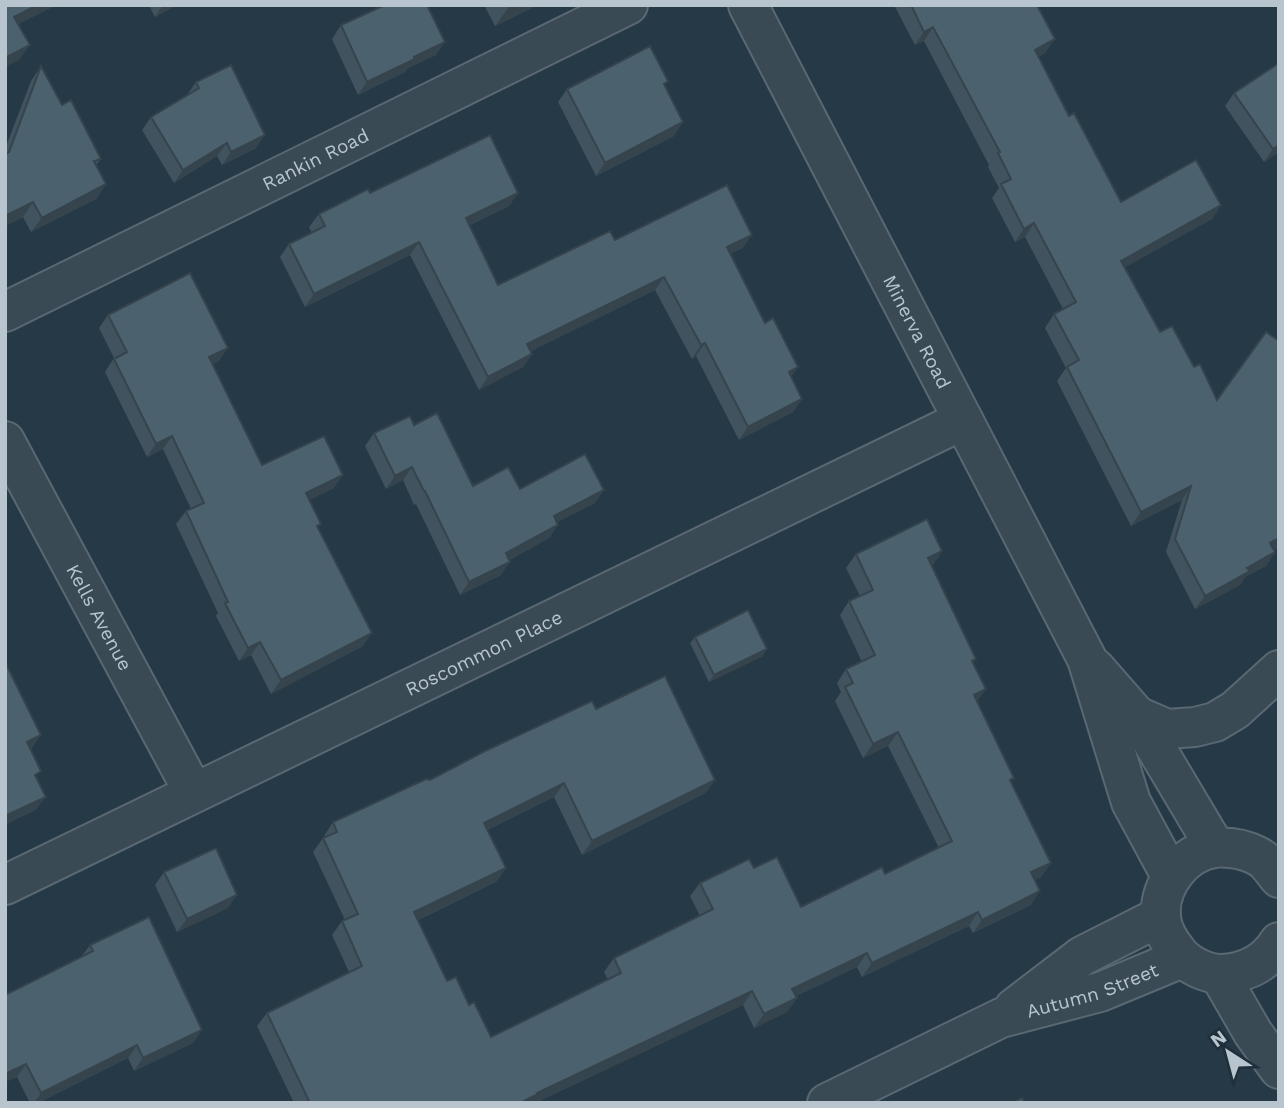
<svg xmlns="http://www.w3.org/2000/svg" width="1284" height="1108" font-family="'Work Sans',sans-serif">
	<rect width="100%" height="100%" fill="#263946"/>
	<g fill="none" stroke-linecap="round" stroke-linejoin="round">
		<defs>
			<g id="minor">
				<path id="s1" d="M748 5 1087 659 1131 802 1171 876"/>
				<path id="s2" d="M5 312 628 5"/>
				<path id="s3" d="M5 441 194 793"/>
				<path d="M1095 668 1137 716 1215 847"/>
				<path d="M1137 716 1167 729 1195 727 1215 722 1235 710 1279 670"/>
				<path d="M1279 878C1275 873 1270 866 1265 861 1257 854 1242 849 1231 848 1226 848 1220 847 1215 848 1184 852 1158 885 1161 917 1162 931 1170 943 1179 954 1188 965 1207 974 1221 974 1246 973 1266 963 1279 942"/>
				<path id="s4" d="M5 885 963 420"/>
				<path d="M1219 974 1253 1033 1279 1069"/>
				<path d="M1014 1008 1082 956 1161 916"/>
				<path id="s5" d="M827 1103 1001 1018 1100 992 1182 958"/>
			</g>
		</defs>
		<use href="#minor" stroke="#596872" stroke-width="42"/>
		<use href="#minor" stroke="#3a4a55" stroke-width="38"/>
	</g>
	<path fill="#41535f" d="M149 5H177L155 17Z
		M484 5H538L495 26Z
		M894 5H1037L1045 53 1038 57 1069 116 1121 202 1221 205 1212 219 1125 267 1279 547 1274 550 1275 552 1266 566 1245 577 1240 585 1195 609 1166 552 1182 500 1131 526 1057 381 1066 368 1045 328 1054 314 1063 309 1025 237 1015 242 992 198 999 188 988 167 989 165 924 41 915 45Z
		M341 25 436 55 408 68 405 72 358 95 332 39Z
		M41 66 62 105 101 159 96 165 106 184 96 199 31 232 23 217 5 226V149L31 81Z
		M196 82 256 148 222 165 217 156 174 183 142 130 151 117 187 95Z
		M567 89 674 136 596 176 558 102Z
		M1234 93 1279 152 1264 162 1225 106Z
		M370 193H518L509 206 470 225 498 285 615 240 743 248 730 254 765 323 798 367 791 377 802 399 793 412 739 440 696 356 692 359 655 290 531 351 532 354 523 367 479 390 410 255 305 307 280 257 289 244 312 233 309 227 319 214Z
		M108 315 219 361 213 364 262 465 334 488 309 500 318 528 363 646 271 694 251 655 239 661 216 616 218 613 176 524 186 511 191 509 163 449 147 457 105 372 114 358 99 328Z
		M414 425 473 486 520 489 595 503 557 522 558 525 549 538 509 560 501 575 460 595 416 504 414 505 403 480 386 489 365 446 374 433Z
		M942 551 932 566 976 659 973 663 986 689 977 701 1011 782 1051 863 1041 877 1035 880 1031 905 973 933 969 926 862 977 857 967 796 996 797 998 787 1012 754 1028 743 1005 535 1103H294L257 1026 267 1013 349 972 332 935 342 921 345 920 313 852 323 838 325 837 324 836 333 822 596 709 715 780 705 793 582 855 554 797 487 830 506 868 496 882 418 920 447 981 469 1005 491 1037 608 980 604 972 614 958 700 916 690 896 700 883 754 868 801 907 885 874 939 848 888 746 863 758 835 701 841 692 837 683 846 669 862 662 840 615 849 601 860 596 846 568 856 554Z
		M695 637 763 656 709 682 690 643Z
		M164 872 228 908 177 932 155 885Z
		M90 945 202 1030 193 1043 134 1071 128 1058 38 1103H30L17 1077 5 1082V995L81 957Z"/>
	<path fill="#35444d" d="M38 5H57L5 31 14 17Z
		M163 5H177L155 17Z
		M512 5H538L495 26 508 8Z
		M933 27 924 41 915 45 924 32Z
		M1055 39 1045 53 1025 64 1035 50Z
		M445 42 436 55 408 68 405 72 358 95 367 82Z
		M30 45 19 60 5 67V58Z
		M683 122 674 136 596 176 605 163Z
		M265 135 256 148 222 165 231 152Z
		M227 143 217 156 174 183 183 170Z
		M1279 145V152L1264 162 1273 149Z
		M106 184 96 199 31 232 42 218Z
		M518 193 509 206 457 231 466 218Z
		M33 202 23 217 5 226V216Z
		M1221 205 1212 219 1111 275 1121 261Z
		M1034 223 1025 237 1015 242 1024 229Z
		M752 235 743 248 717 260 727 247Z
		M419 242 410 255 305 307 314 294Z
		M664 277 655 290 518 357 527 344Z
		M705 343 696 356 692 359 701 345Z
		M228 348 219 361 200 370 209 357Z
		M532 354 523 367 479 390 488 377Z
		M798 367 789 380V372Z
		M802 399 793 412 739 440 748 427Z
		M172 436 163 449 147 457 156 444Z
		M412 467 403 480 386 489 395 476Z
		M343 475 334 488 297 506 306 493Z
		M1191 486 1182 500 1131 526 1141 512Z
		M604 490 595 503 544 529 554 516Z
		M558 525 549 538 496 566 506 553Z
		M1279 538V547L1260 556 1270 543Z
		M942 551 933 565 919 572 928 558Z
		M1275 552 1266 566 1245 577 1240 585 1195 609 1205 596 1247 568Z
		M510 562 501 575 460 595 469 582Z
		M372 633 363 646 271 694 281 680Z
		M260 642 251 655 239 661 248 648Z
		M767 649 763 656 709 682 714 675Z
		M986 689 976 703 974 695Z
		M898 732 888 746 863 758 873 744Z
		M41 735 32 748 18 755 27 742Z
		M715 780 705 793 582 855 592 841Z
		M564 783 554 797 474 837 484 823Z
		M46 797 36 810 5 825V816Z
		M1051 863 1041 877 1022 886 1031 872Z
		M506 868 496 882 404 926 414 912Z
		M1040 891 1031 905 973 933 982 920Z
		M237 895 228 908 177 932 187 919Z
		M978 912 969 926 862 977 872 963Z
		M867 953 857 967 782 1002 792 989Z
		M752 991 743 1005 535 1103H520L537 1093Z
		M797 998 787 1012 754 1028 764 1014Z
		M202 1030 193 1043 134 1071 143 1058Z
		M137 1045 128 1058 38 1103H34L41 1093Z
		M26 1064 17 1077 5 1082V1074Z"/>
	<path fill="#4c616e" stroke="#35444d" stroke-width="2" d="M5 5H38L14 17 30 45 5 58Z
		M385 5H427L445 42 414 57 415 59 367 82 341 25Z
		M911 5H1037L1055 39 1035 50 1069 116 1074 113 1121 202 1196 160 1221 205 1121 261 1160 332 1172 326 1194 367 1200 364 1217 400 1266 332 1279 341V538L1270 543 1275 552 1247 568 1250 571 1205 596 1175 539 1191 486 1141 512 1067 367 1079 360 1054 314 1076 302 1034 223 1024 229 1001 184 1011 179 998 153 1000 152 933 27 924 32Z
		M650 46 668 81 664 84 683 122 605 163 567 89Z
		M1279 63V145L1273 149 1234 93Z
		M231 65 265 135 231 152 227 143 183 170 151 117 199 88 196 82Z
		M41 66 62 105 71 100 101 159 94 161 106 184 42 218 33 202 5 216V154L9 152Z
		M490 135 518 193 466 218 498 285 610 231 615 240 727 185 752 235 727 247 765 323 773 318 798 367 789 372 802 399 748 427 705 343 701 345 664 277 527 344 532 354 488 377 419 242 314 294 289 244 325 226 319 214 368 189 370 193Z
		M190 273 228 348 209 357 262 465 324 436 343 475 306 493 321 524 317 526 372 633 281 680 260 642 248 648 225 603 228 602 186 511 204 503 172 436 156 444 114 359 127 352 108 315Z
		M437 413 473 486 508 467 520 489 585 454 604 490 554 516 558 525 506 553 510 562 469 582 425 491H424L412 467 395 476 374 433 410 416 414 425Z
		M927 519 942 551 928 558 976 659 972 661 986 689 974 695 1014 778 1010 780 1051 863 1031 872 1040 891 982 920 978 912 872 963 867 953 792 989 797 998 764 1014 752 991 537 1093 538 1094 520 1103H310L267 1013 362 966 342 921 358 914 323 838 337 832 333 822 426 779 430 780 485 751 592 701 596 709 665 676 715 780 592 841 564 783 484 823 506 868 414 912 447 981 456 977 469 1005 474 1002 491 1037 621 973 614 958 713 909 700 883 749 859 754 868 777 857 801 907 882 867 885 874 952 841 898 732 873 744 845 687 853 683 846 669 875 655 849 601 873 590 856 554Z
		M748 610 767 649 714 675 695 637Z
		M5 662 41 735 27 742 41 771 35 775 46 797 5 816Z
		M216 848 237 895 187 919 164 872Z
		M149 917 202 1030 143 1058 137 1045 41 1093 26 1064 5 1074V995L93 951 90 945Z
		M1022 1098 1024 1103H1012Z"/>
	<g text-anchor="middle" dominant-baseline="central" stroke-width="6" stroke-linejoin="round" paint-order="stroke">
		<g font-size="19" fill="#b8c5ce" stroke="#1f2f3b">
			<text stroke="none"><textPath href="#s2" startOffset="346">Rankin Road</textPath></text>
			<text stroke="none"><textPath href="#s1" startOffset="368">Minerva Road</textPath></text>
			<text stroke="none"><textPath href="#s3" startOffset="200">Kells Avenue</textPath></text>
			<text stroke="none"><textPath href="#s4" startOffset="532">Roscommon Place</textPath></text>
			<text stroke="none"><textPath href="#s5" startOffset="289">Autumn Street</textPath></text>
		</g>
	</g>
	<rect width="1284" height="1108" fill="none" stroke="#b8c5ce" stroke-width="14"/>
	<g transform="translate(1228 1052) rotate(324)" stroke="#1f2f3b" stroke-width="5" paint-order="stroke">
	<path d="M0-5L12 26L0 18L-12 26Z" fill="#b8c5ce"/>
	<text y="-10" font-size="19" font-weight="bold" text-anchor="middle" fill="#b8c5ce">N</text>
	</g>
</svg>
